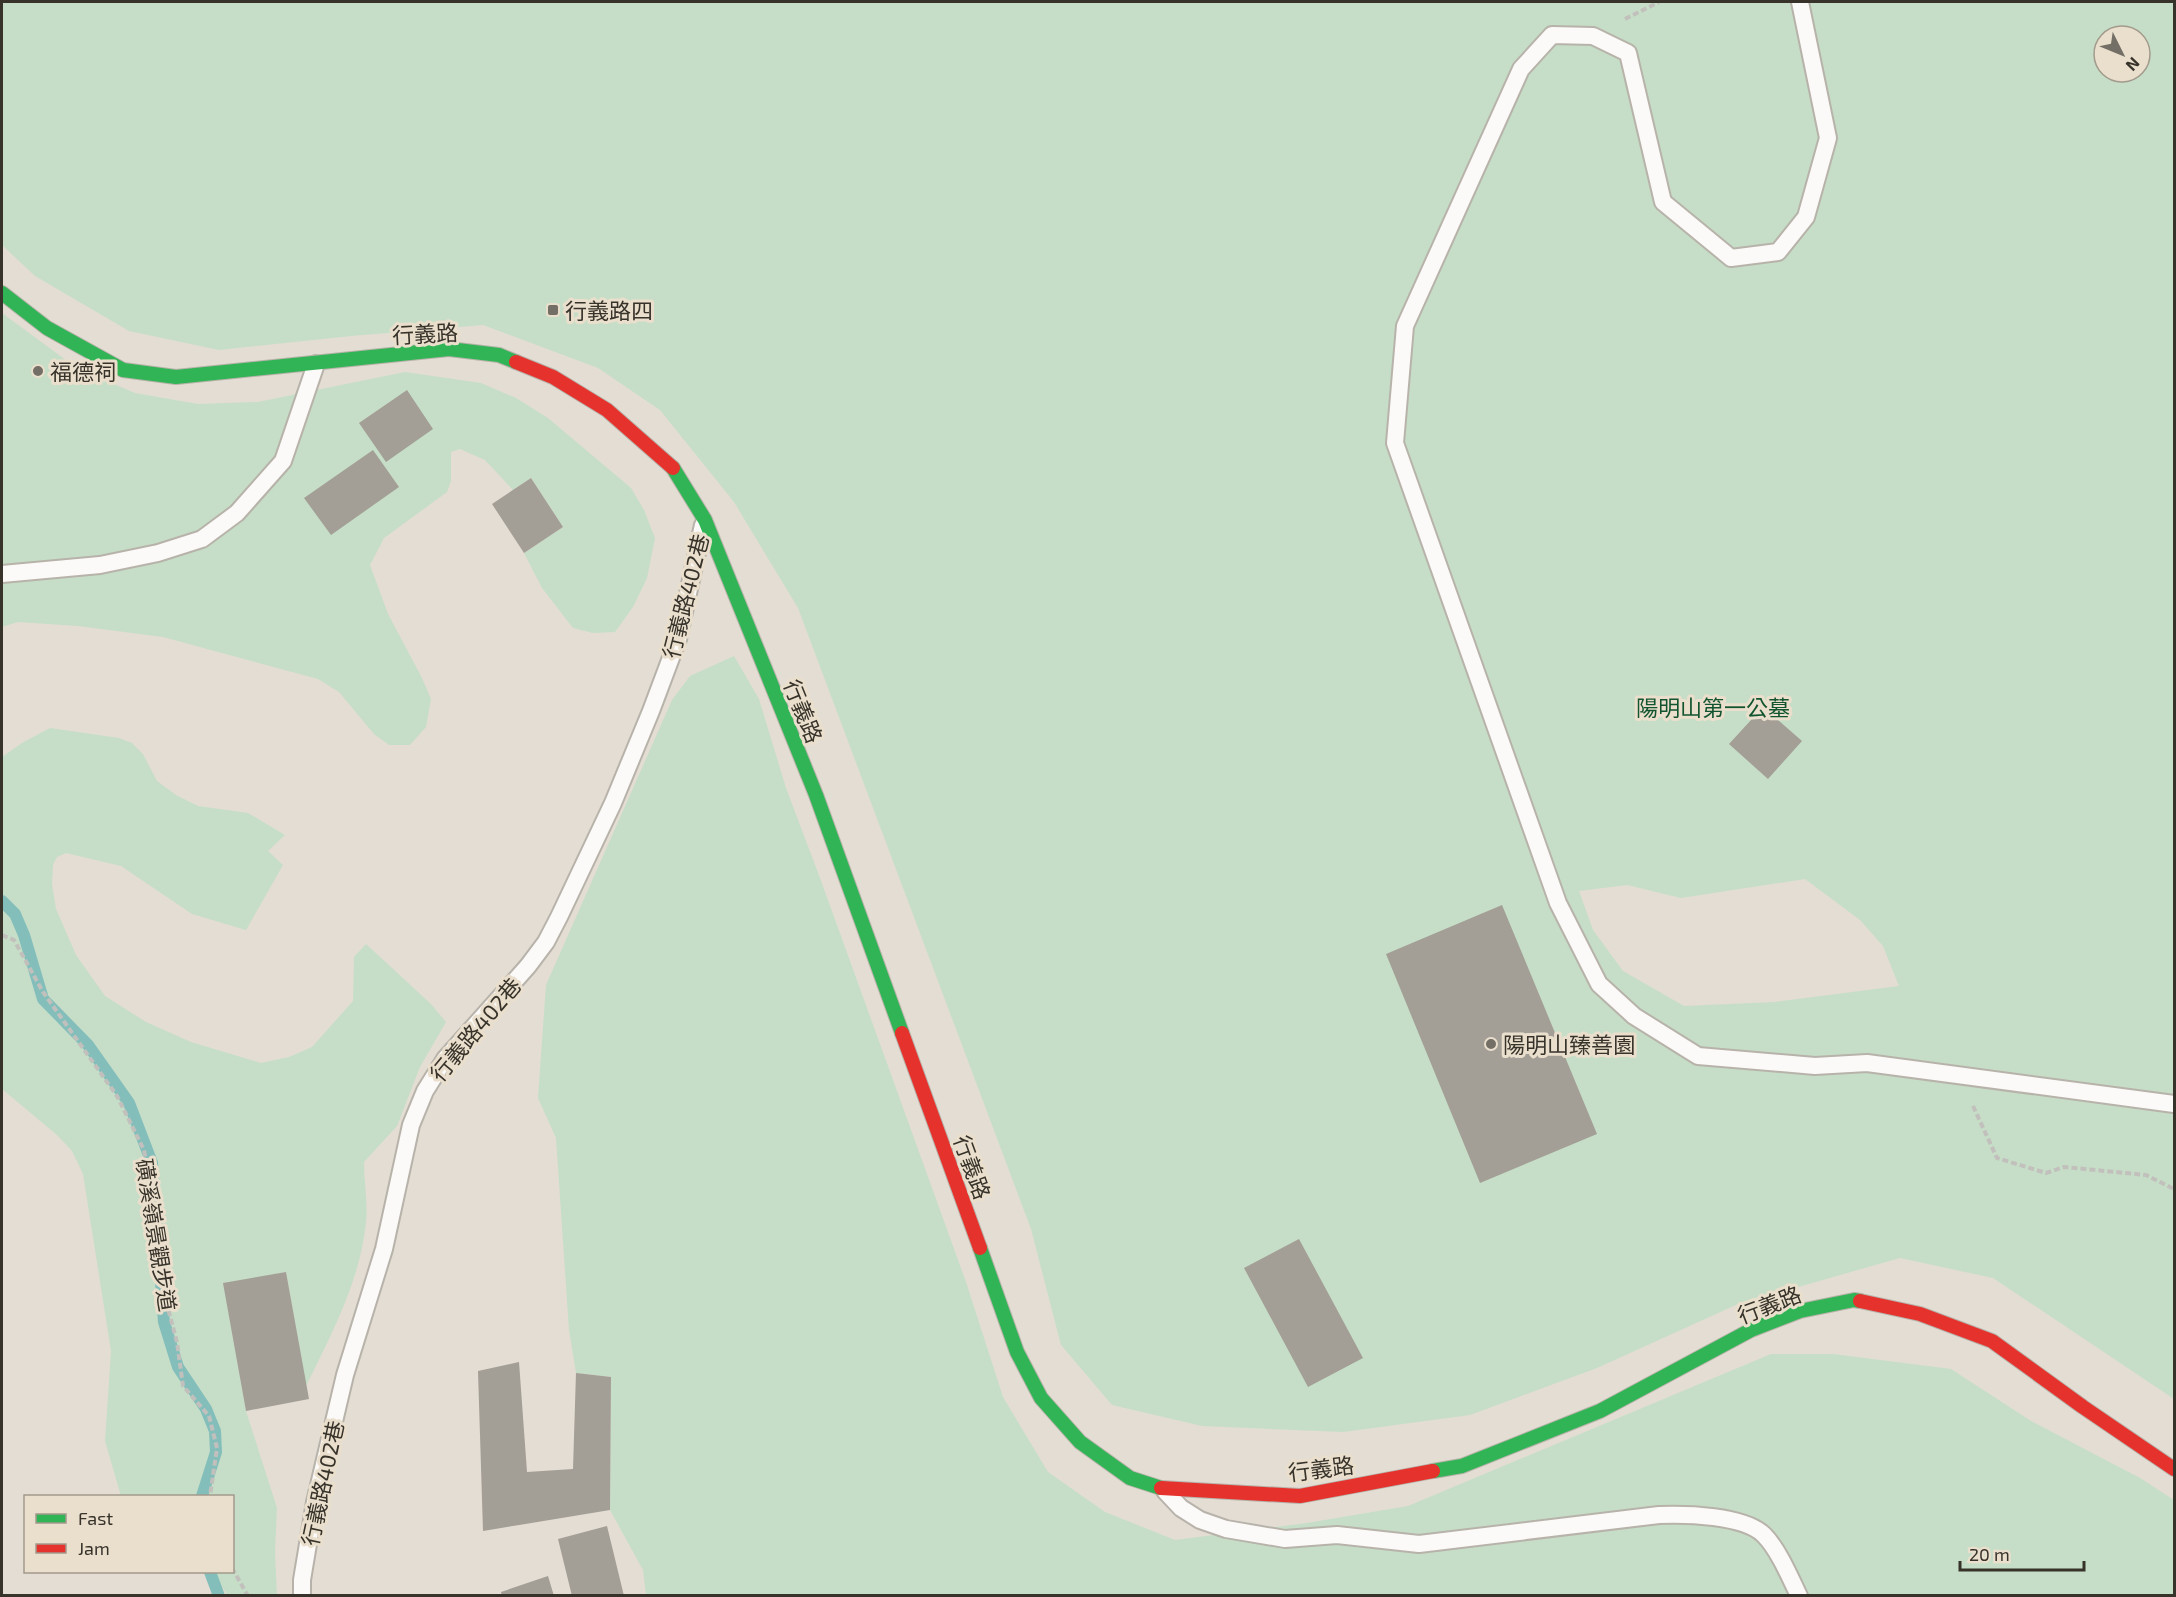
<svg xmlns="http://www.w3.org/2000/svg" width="2176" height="1597" font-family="'Exo 2','Noto Sans TC',sans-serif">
	<rect width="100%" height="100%" fill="#e3ddd3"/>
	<path fill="#c6dec7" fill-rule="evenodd" d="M2 2H2174V1399L1993 1278 1900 1258 1738 1304 1597 1368 1470 1415 1343 1432 1202 1426 1112 1405 1061 1345 1031 1229 798 608 734 502 660 410 598 368 483 325 351 336 219 350 129 331 35 276 2 245ZM2104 36H2140V72H2104ZM1805 879 1860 920 1883 946 1899 986 1775 1002 1684 1006 1623 971 1593 930 1579 891 1627 885 1681 898Z
		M2 313 78 369 135 393 198 404 258 402 405 372 481 383 516 398 548 418 631 488 644 510 655 538 647 578 633 607 615 632 593 633 573 628 542 588 524 553 563 527 531 478 513 490 485 460 460 449 451 452V481L447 492 384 538 370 565 388 614 421 676 431 699 426 727 410 745H389L374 734 339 692 318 679 163 637 78 626 18 622 2 627Z
		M734 656 759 699 786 788 820 878 966 1282 1003 1397 1048 1472 1105 1512 1175 1540 1307 1523 1408 1506 1771 1354H1833L1951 1369 2031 1421 2140 1478 2174 1500V1595H646L643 1570 610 1510 611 1377 576 1373 569 1330 556 1138 538 1098 546 985 672 700 690 676Z
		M50 728 119 738 132 743 143 754 157 781 176 795 198 806 248 813 285 835 268 851 283 865 246 930 192 914 121 866 66 853 57 857 53 865 52 884 56 909 76 955 105 996 146 1022 191 1042 261 1063 289 1057 312 1047 353 1001 354 957 366 944 431 1004 446 1022 420 1067 397 1126 364 1162C364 1182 368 1203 366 1222 360 1281 332 1333 306 1386L286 1272 224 1284 246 1411 277 1508 275 1553 277 1595H227L213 1572H232V1496H121L105 1441 111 1351 83 1174 72 1151 57 1135 2 1089V757L22 743Z"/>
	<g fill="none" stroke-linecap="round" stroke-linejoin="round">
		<path stroke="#84bebb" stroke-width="12" d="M2 901 15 914 24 935 43 999 88 1045 129 1103 152 1163 164 1322 178 1367 206 1409 215 1431 216 1452 202 1496
			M210 1572 219 1596"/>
	</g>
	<path fill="#a39e96" d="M407 390 433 429 386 462 359 423Z
		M373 450 399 487 331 535 304 498Z
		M531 478 563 527 524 553 492 504Z
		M1763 707 1802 741 1768 779 1729 744Z
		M1502 905 1597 1134 1480 1183 1386 954Z
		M1299 1239 1363 1358 1308 1387 1244 1268Z
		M286 1272 309 1399 246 1411 223 1283Z
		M519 1362 527 1472 573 1469 576 1373 611 1377 610 1510 483 1531 478 1371Z
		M607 1526 624 1596H572L558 1539Z
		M548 1576 554 1596H502L501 1592Z"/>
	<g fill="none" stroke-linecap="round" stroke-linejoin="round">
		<defs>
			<path id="lane" d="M1800 2 1828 138 1806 217 1778 252 1731 258 1663 202 1628 53 1593 36 1552 35 1521 69 1405 326 1395 443 1558 903 1599 984 1634 1016 1698 1056 1815 1066 1867 1063 2174 1104
				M2 574 100 565 158 553 202 539 237 513 283 461 316 364
				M1165 1491 1181 1508 1200 1520 1226 1529 1285 1539 1337 1535 1419 1544 1659 1515C1685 1514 1744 1515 1764 1535 1778 1549 1790 1577 1799 1596
				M302 1596V1580L315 1502 345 1375 384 1249 411 1125 425 1091 445 1059 528 966 546 942 559 917 613 803 651 711 678 639 703 525"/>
			<path id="fast" d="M2 293 47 328 123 370 176 377 449 349 499 355 516 362
				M673 468 705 520 816 795 902 1033
				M980 1248 1017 1352 1041 1398 1080 1442 1130 1478 1161 1488
				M1433 1471 1462 1466 1600 1411 1751 1330 1800 1311 1854 1300 1860 1301"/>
			<path id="jam" d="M516 362 553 377 607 410 673 468
				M902 1033 980 1248
				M1860 1301 1920 1314 1992 1341 2083 1407 2174 1469
				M1161 1488 1300 1496 1433 1471"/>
		</defs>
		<use href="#lane" stroke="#b8b3aa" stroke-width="20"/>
		<use href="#fast" stroke="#b8b3aa" stroke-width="16"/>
		<use href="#jam" stroke="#b8b3aa" stroke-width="16"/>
		<path stroke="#c2c0bc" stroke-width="4" stroke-dasharray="6 3" stroke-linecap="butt" d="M1625 19 1659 2
			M2 935 14 940 43 992 117 1096 144 1150 156 1212 162 1286 177 1342 183 1386 209 1416 217 1448 210 1496
			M1973 1106 1997 1158 2046 1173 2064 1167 2146 1175 2174 1189
			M232 1568 248 1596"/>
		<use href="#lane" stroke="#fbfaf8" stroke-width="16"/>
		<use href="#fast" stroke="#30b455" stroke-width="14"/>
		<use href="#jam" stroke="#e5322d" stroke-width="14"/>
	</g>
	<g fill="#736e66" stroke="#eadfcc" stroke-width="2">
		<rect x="547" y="304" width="12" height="12" rx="3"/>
		<circle cx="38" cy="371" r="6"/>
		<circle cx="1491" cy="1044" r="6"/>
	</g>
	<g text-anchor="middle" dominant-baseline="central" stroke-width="6" stroke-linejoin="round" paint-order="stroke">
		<g font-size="22" fill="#37332b" stroke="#eadfcc" text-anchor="start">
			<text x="565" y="310">行義路四</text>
			<text x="50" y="371">福德祠</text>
			<text x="1503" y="1044">陽明山臻善園</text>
		</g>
		<g font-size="22" fill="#37332b" stroke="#eadfcc">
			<text transform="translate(425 333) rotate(-3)">行義路</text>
			<text transform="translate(685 596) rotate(-76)">行義路402巷</text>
			<text transform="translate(804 711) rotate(68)">行義路</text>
			<text transform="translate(475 1029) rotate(-50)">行義路402巷</text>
			<text transform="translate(973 1167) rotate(70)">行義路</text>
			<text transform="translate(157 1235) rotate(81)">磺溪嶺景觀步道</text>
			<text transform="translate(1769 1304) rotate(-21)">行義路</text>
			<text transform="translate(1321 1468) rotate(-7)">行義路</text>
			<text transform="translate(322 1483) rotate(-78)">行義路402巷</text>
		</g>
		<g font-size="22" fill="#12542f" stroke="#eadfcc">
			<text x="1713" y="707">陽明山第一公墓</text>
		</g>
	</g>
	<rect width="2176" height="1597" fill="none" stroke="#37332b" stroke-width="6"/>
	<rect x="24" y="1495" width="210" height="78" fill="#eadfcc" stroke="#a29a8c" stroke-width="1.5"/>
	<rect x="36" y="1514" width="30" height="9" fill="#30b455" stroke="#a29a8c" stroke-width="1.5"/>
	<text x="78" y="1525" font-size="18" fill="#37332b">Fast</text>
	<rect x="36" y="1544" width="30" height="9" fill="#e5322d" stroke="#a29a8c" stroke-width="1.5"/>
	<text x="78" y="1555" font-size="18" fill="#37332b">Jam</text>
	<g transform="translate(2122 54) rotate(133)"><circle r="28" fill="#eadfcc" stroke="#a29a8c" stroke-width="1.5"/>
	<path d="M0-4.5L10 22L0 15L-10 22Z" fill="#736e66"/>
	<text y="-9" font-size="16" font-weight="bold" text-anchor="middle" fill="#37332b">N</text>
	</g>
	<path d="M1960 1561v9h124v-9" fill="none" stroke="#37332b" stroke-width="3"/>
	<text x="1969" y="1561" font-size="18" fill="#37332b" stroke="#eadfcc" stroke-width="4.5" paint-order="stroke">20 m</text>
</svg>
